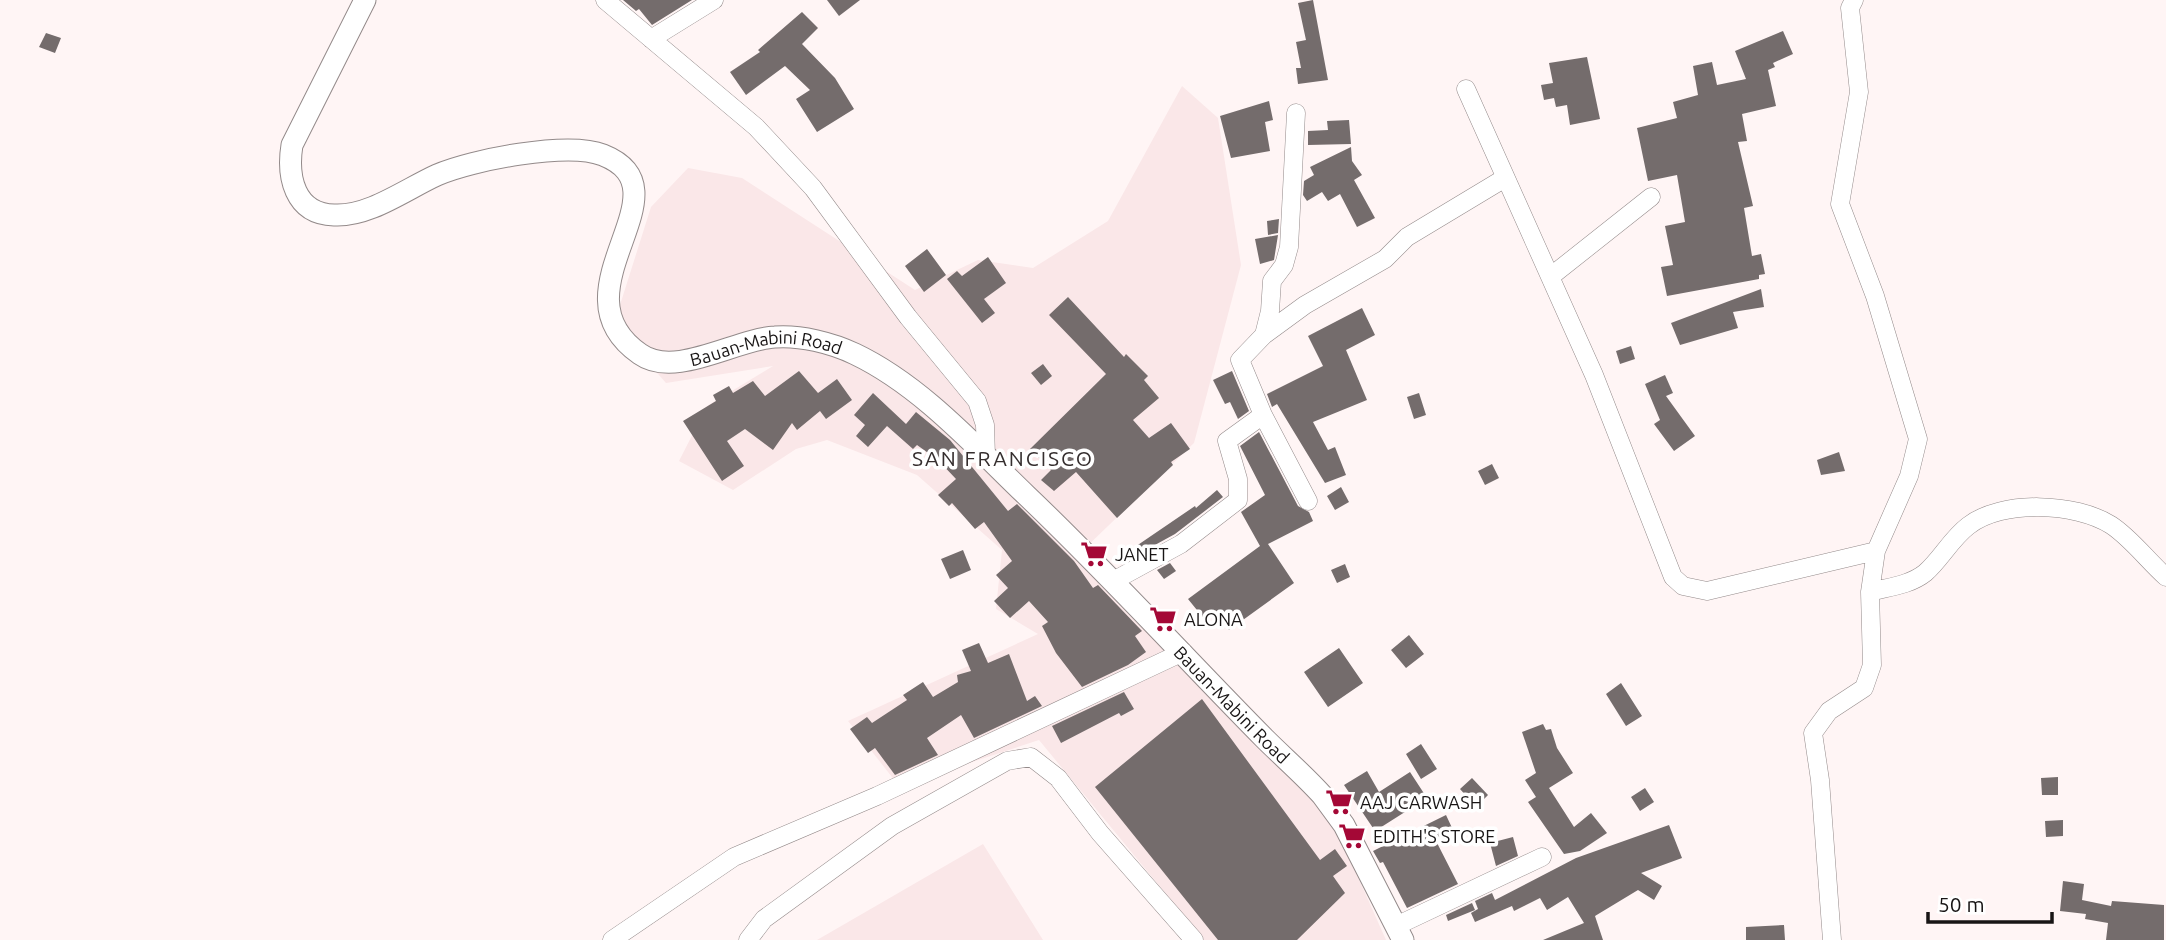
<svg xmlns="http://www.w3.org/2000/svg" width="2166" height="940" font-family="Ubuntu,sans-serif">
	<rect width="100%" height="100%" fill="#fff5f5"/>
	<path fill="#fae7e8" d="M1182 86 1218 118 1241 265 1194 443 1079 554 1330 814 1386 940H1204L1039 740 899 786 848 721 1038 634 996 609 1002 550 917 475 827 440 796 449 733 490 679 461 707 406 773 366 666 383 614 324 651 207 688 168 742 178 915 290 978 260 1033 268 1108 221Z
		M983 844 1043 940H817Z"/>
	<path fill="#746c6c" d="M623 0H692L652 25 639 9 636 11Z
		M827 0H860L839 16Z
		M1313 0 1328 80 1298 84 1296 68H1301L1296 42 1306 40 1298 3Z
		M802 12 818 28 802 44 835 78 854 109 817 132 796 99 810 90 785 66 746 95 730 72 760 52 758 50Z
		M1783 31 1793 54 1773 63 1775 67 1768 70 1776 106 1742 114 1747 141 1738 142 1753 206 1744 208 1752 256 1761 254 1765 274 1759 275V279L1667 296 1661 267 1673 265 1665 226 1685 222 1677 175 1648 181 1637 128 1677 118 1673 102 1698 95 1693 66 1712 62 1717 85 1746 79 1735 51Z
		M46 33 61 38 55 53 39 47Z
		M1587 57 1600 119 1570 125 1567 105 1556 107 1554 98 1544 100 1541 85 1553 83 1549 63Z
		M1269 101 1273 120 1265 122 1270 151 1231 158 1220 116Z
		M1349 120 1351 144 1308 145V131L1328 130 1327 121Z
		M1351 147 1352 161 1362 175 1354 180 1375 218 1357 227 1340 194 1328 201 1322 192 1307 201 1303 195 1304 181 1314 175 1310 167Z
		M1279 219 1278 233 1268 235 1267 221Z
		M1278 235 1274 260 1260 264 1255 239Z
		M927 249 946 275 924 292 905 266Z
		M988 257 1006 283 984 299 995 313 982 323 947 279 957 271 962 276Z
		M1761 289 1764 307 1733 312 1738 328 1680 345 1671 323Z
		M1068 297 1124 357 1126 354 1148 376 1144 380 1159 398 1133 420 1149 438 1171 423 1190 449 1171 462 1173 465 1117 518 1076 472 1054 491 1041 480 1051 470 1030 449 1106 374 1049 315Z
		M1362 308 1375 335 1346 350 1367 400 1313 422 1328 450 1335 447 1346 475 1325 483 1277 404 1272 407 1267 394 1323 366 1308 336Z
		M1631 346 1635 359 1620 364 1616 351Z
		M1043 364 1052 376 1041 385 1031 373Z
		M799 371 818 393 837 379 852 400 826 419 820 411 797 430 792 423 773 450 745 429 727 441 744 466 722 481 683 421 716 401 713 395 729 386 733 393 753 381 765 396Z
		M1232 371 1249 411 1238 419 1230 402 1225 404 1213 380Z
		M1665 375 1673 393 1666 396 1695 436 1674 451 1654 424 1660 420 1645 384Z
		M873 393 906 424 916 412 950 440 1008 511 1017 504 1074 561 1093 588 1098 585 1142 631 1135 636 1146 652 1128 665 1082 687 1056 653 1042 626 1048 622 1029 601 1010 618 994 601 1008 588 996 575 1012 561 984 522 975 529 952 503 949 506 938 495 956 479 938 460 917 445 913 449 887 426 868 447 856 436 865 425 854 415Z
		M1419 393 1426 415 1414 419 1407 397Z
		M1259 432 1298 506 1309 512 1313 521 1268 544 1294 583 1229 630 1215 612 1205 620 1188 599 1260 546 1241 512 1265 495 1240 446Z
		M1839 452 1845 471 1821 475 1817 460Z
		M1492 464 1499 478 1485 485 1478 471Z
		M1341 487 1349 502 1335 510 1327 496Z
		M1217 490 1223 497 1175 534 1133 557 1129 551 1195 506 1196 508Z
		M963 550 971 570 950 579 941 559Z
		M1170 563 1176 571 1164 579 1157 570Z
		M1345 564 1350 577 1337 583 1331 570Z
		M1409 635 1424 654 1406 668 1391 650Z
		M979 643 988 663 1009 654 1027 701 1035 696 1042 706 974 738 961 715 927 738 938 755 895 775 875 748 868 753 850 729 867 717 872 723 907 700 903 695 923 682 933 697 958 682 957 675 971 671 962 650Z
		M1339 648 1363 683 1328 707 1304 672Z
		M1621 683 1642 716 1626 726 1606 694Z
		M1124 692 1134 709 1121 716 1119 713 1061 743 1052 726Z
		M1202 699 1320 860 1335 849 1347 866 1333 876 1345 893 1297 940H1218L1095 787Z
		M1543 724 1546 730 1551 729 1557 748 1573 773 1549 788 1574 827 1591 813 1607 833 1580 851 1564 854 1528 802 1536 797 1525 780 1536 773 1522 732Z
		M1421 744 1437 769 1421 779 1406 754Z
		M1367 771 1379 792 1410 772 1427 798 1375 831 1344 785Z
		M2058 777V795H2042L2041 778Z
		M1472 778 1488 795 1476 807 1460 789Z
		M1645 788 1654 802 1640 811 1631 797Z
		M1446 815 1453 830 1435 839 1458 884 1407 908 1383 862 1380 863 1373 851Z
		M2063 820V836L2046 837 2045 821Z
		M1669 825 1682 858 1641 873 1662 886 1654 900 1638 890 1595 916 1603 940H1543L1584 923 1568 897 1547 910 1540 898 1514 911 1512 906 1475 922 1471 913 1478 909 1475 901 1492 893 1495 900 1576 858Z
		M1513 837 1518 856 1496 866 1490 843Z
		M2063 881 2084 884 2082 900 2111 906 2112 901 2164 905V940H2106L2108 923 2085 919 2086 914 2060 911Z
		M1472 903 1475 910 1448 921 1446 915Z
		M1784 925 1785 940H1746V927Z"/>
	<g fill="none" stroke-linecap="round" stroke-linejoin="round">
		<defs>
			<path id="minor" d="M605 0 756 127 813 188 908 317 977 401 985 425 986 457
				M651 39 714 0
				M1466 89 1594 375 1673 577 1683 586 1707 591 1876 551
				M1550 277 1651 197
				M1264 335 1270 311 1272 281 1284 265 1289 247 1296 113
				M1308 501 1263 415 1240 360 1264 335 1305 305 1385 259 1407 237 1505 178
				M1115 580 1181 544 1238 500V479L1227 441 1263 415
				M1870 592C1889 587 1910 585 1925 573 1941 559 1951 539 1968 526 2002 499 2076 503 2111 525 2131 538 2148 561 2166 577
				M1396 926 1542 857
				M612 940 734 857 877 796 1183 652
				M748 940 764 919 892 826 1007 761 1031 757 1058 778 1100 833 1194 940
				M1832 940 1820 780 1813 733 1829 711 1864 688 1872 665 1870 592 1876 551 1909 476 1918 439 1875 296 1840 204 1859 92 1850 8 1854 0"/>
			<g id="major">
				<path id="s1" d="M365 0 292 145C287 176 294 214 334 215 369 217 406 189 437 175 471 160 568 141 603 155 693 191 549 291 640 354 675 379 736 339 775 337 800 335 832 343 855 354 920 385 974 445 1026 495 1108 573 1184 657 1264 738 1283 757 1304 775 1322 795L1344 825 1403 940"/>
			</g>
		</defs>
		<use href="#minor" stroke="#938a8a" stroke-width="19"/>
		<use href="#major" stroke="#938a8a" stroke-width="23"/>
		<use href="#minor" stroke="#fff" stroke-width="18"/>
		<use href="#major" stroke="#fff" stroke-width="21"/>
	</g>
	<defs>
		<symbol id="supermarket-bare" viewBox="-9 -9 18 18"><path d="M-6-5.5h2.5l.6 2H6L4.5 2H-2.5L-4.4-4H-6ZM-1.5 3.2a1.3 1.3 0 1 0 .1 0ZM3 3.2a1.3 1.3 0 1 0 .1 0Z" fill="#a40836" stroke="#fff" stroke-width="2.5" paint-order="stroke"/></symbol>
	</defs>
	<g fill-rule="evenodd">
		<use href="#supermarket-bare" x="1075" y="535" width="38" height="38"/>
		<use href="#supermarket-bare" x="1144" y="600" width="38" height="38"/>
		<use href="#supermarket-bare" x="1320" y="783" width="38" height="38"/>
		<use href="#supermarket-bare" x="1333" y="817" width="38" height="38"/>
	</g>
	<g text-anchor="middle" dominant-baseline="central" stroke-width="7" stroke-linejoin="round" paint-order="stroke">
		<g font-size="18" fill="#181515" stroke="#fff">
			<text stroke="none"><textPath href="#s1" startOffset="896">Bauan-Mabini Road</textPath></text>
			<text stroke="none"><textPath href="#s1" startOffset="1505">Bauan-Mabini Road</textPath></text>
		</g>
		<g font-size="18" fill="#181515" stroke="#fff" text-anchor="start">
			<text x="1115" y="554">JANET</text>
			<text x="1184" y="619">ALONA</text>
			<text x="1360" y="802">AAJ CARWASH</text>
			<text x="1373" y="836">EDITH'S STORE</text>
		</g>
		<g font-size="21" letter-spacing="2" fill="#352e2e" stroke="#fff">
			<text x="1003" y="458">SAN FRANCISCO</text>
		</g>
	</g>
	<path d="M1928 912v10h124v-10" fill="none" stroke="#181515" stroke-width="3.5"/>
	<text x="1938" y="912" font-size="21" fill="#181515" stroke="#ffffff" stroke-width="5" paint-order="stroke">50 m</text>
</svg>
